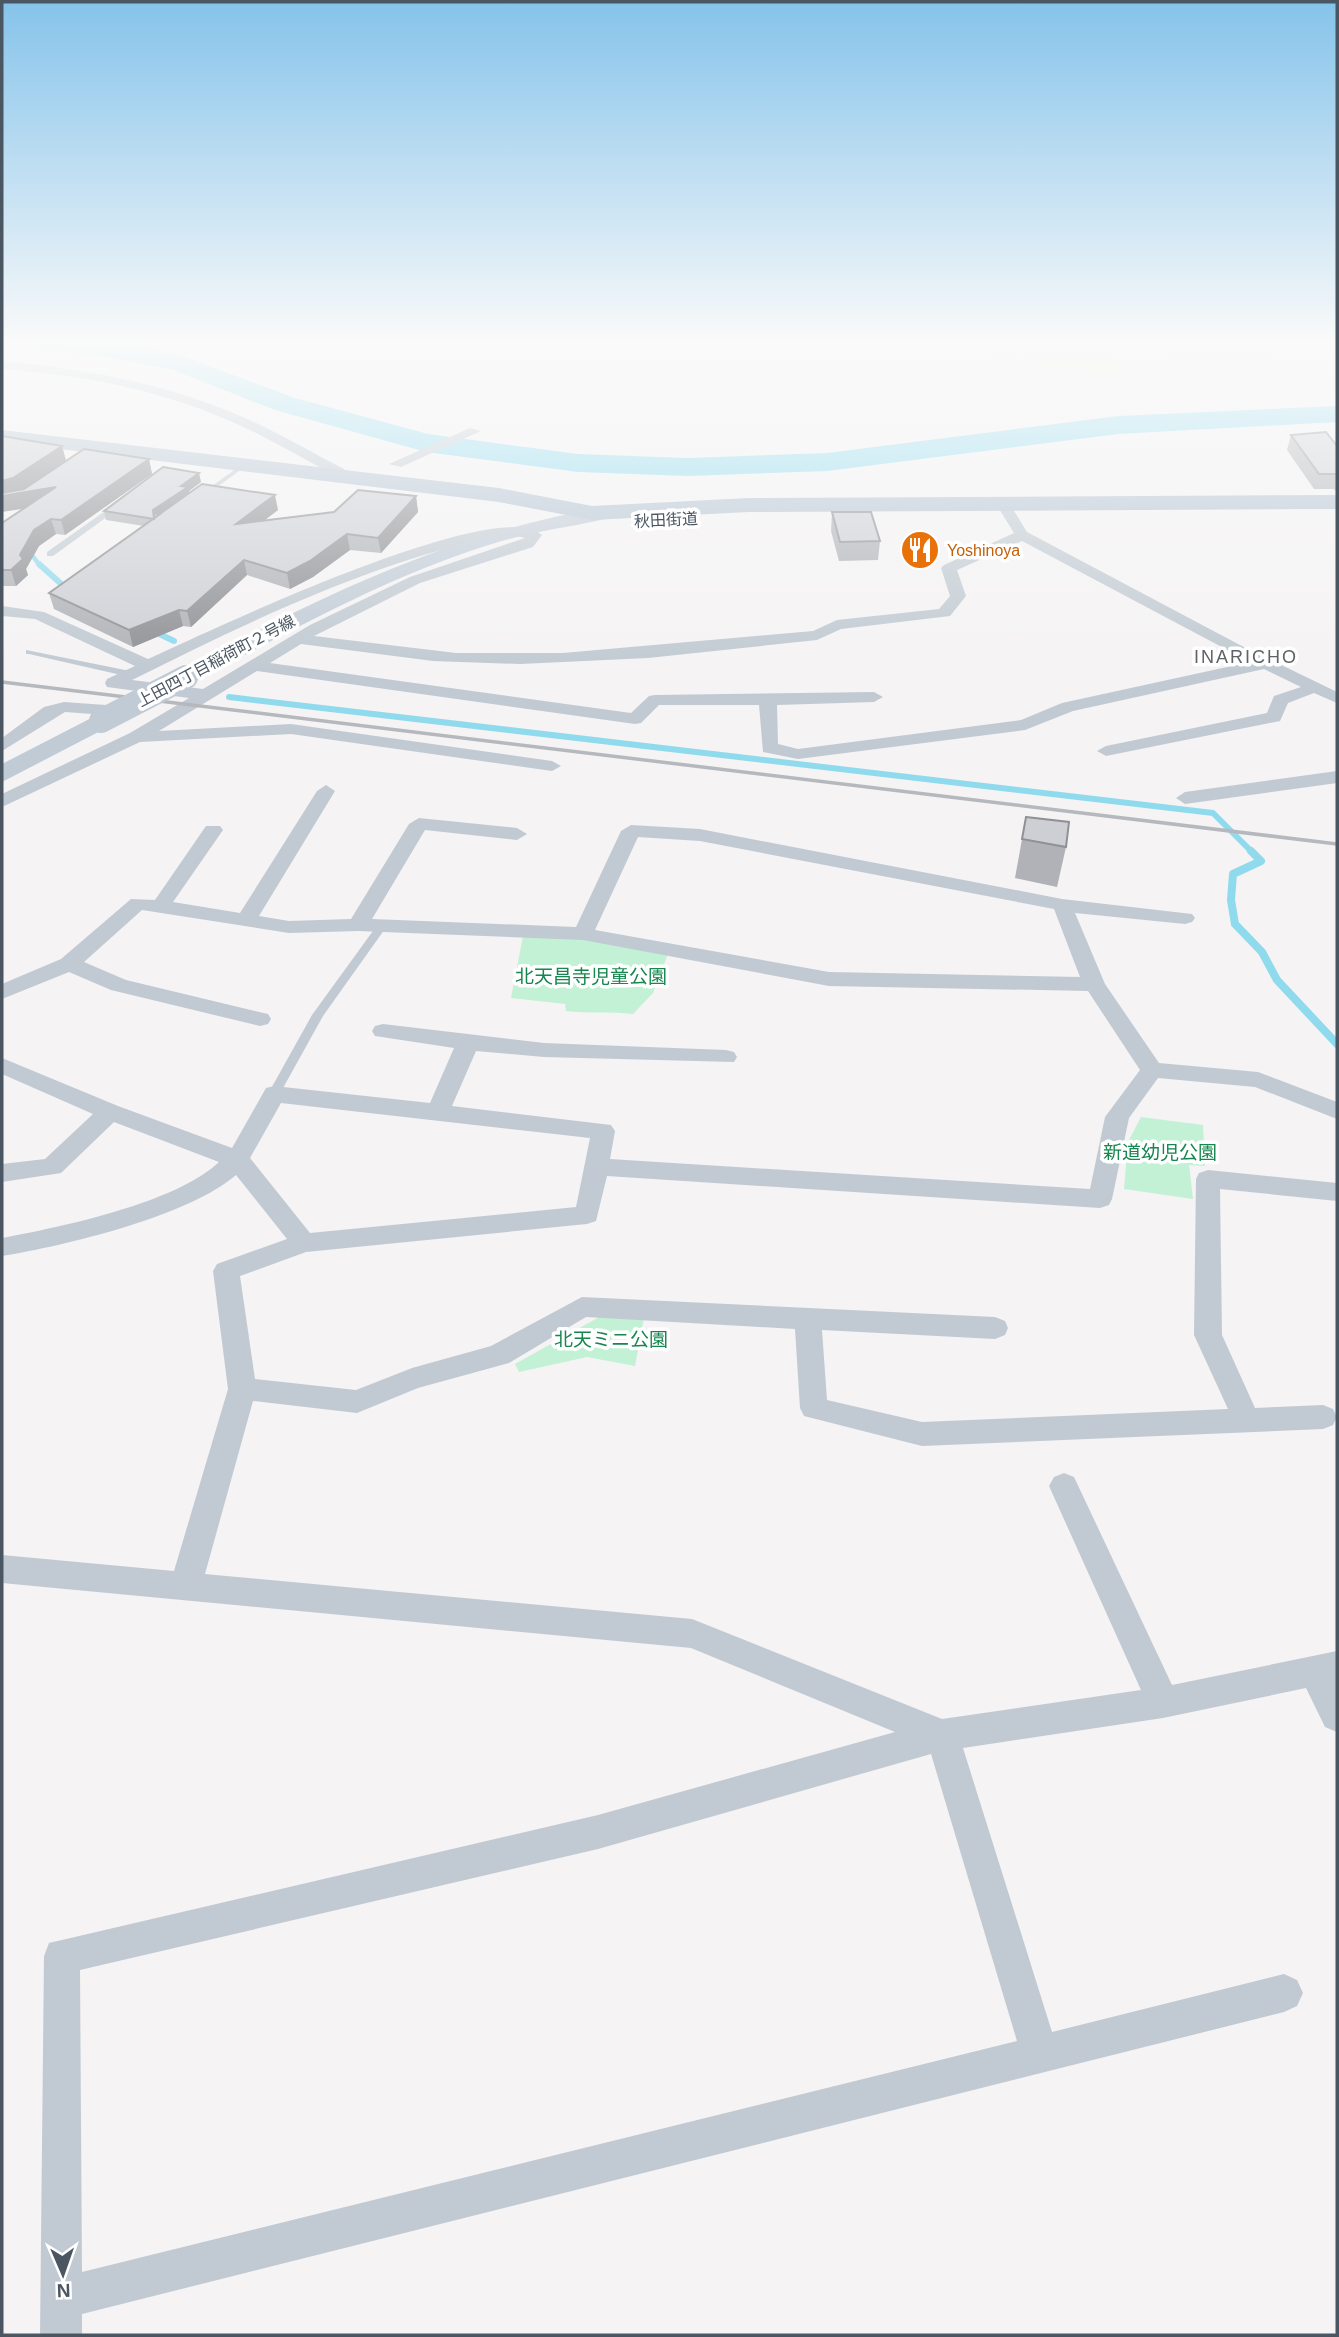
<svg xmlns="http://www.w3.org/2000/svg" width="1339" height="2337" font-family="Helvetica,'Noto Sans JP',sans-serif">
	<rect width="100%" height="100%" fill="#f5f3f3"/>
	<path fill="#c3f1d5" d="M523 936 582 937 668 954 653 993 633 1014C610 1011 589 1014 566 1011L565 1004 511 998Z
		M1141 1117 1203 1125 1205 1166 1189 1165 1193 1199 1124 1189 1128 1142Z
		M601 1316 644 1318 635 1366 587 1357 519 1372 515 1364Z"/>
	<path fill="#f5f0e5" d="M918 344H1113L1120 372 1114 376 926 351Z
		M1146 344H1337V357L1166 364Z"/>
	<g fill="none" stroke-linecap="round" stroke-linejoin="round">
		<path stroke="#90daee" stroke-width="4.5" d="M27 548 40 566"/>
		<path stroke="#90daee" stroke-width="6" d="M39 564 68 590
			M153 631 174 641
			M229 697 1213 813 1253 853"/>
		<path stroke="#90daee" stroke-width="8" d="M1251 851 1261 861 1233 874 1231 900 1235 924 1262 952 1277 980 1337 1044"/>
		<path fill="#90daee" fill-rule="evenodd" d="M36 344H119L180 355 295 398 428 434 578 454 688 458 827 453 1118 416 1337 406V422L1118 434 827 471 688 476 578 472 426 452 275 410 173 370 102 356 40 349Z"/>
		<path fill="#c1cad2" fill-rule="evenodd" d="M237 468 239 469V471L212 491 213 494 205 493V491Z
			M115 504 122 506 53 556H47V552Z
			M26 650 130 671 134 674 130 677 29 654H26Z
			M382 923 387 926 323 1016 278 1097H270L268 1094 312 1015 378 924Z"/>
		<path fill="#c1cad2" fill-rule="evenodd" d="M2 361C83 368 163 383 238 415 274 430 309 451 344 469L351 479 339 482 334 475C300 457 266 436 230 421 158 389 80 375 2 369Z
			M470 428 481 431 401 467 389 464Z
			M1003 500 1008 501 1027 532 1238 644 1337 692V703L1314 693 1288 703 1280 721 1106 756 1097 751 1106 746 1267 713 1274 696 1301 687 1264 669 1073 711 1025 730 798 759 763 752 759 705H659L641 723 635 724 257 671 159 731 291 724 552 761 561 766 552 771 291 734 140 742 2 807V794L130 733 189 698 107 687 105 683 107 679 135 666 35 619 2 616V606L44 612 148 659C205 633 498 493 542 535L533 547 420 583 314 636 456 653H563L813 631 837 620 939 609 950 596 941 568 944 565 1014 533 996 504ZM507 534 525 538 410 577 310 625 203 689 132 680C250 621 376 560 507 534ZM1022 541 1250 662 1062 703 1021 720 798 749 778 744 777 705 874 702 883 697 874 692 655 695 649 696 631 713 270 663 301 644 433 661 520 664 648 658 817 640 841 629 950 616 966 596 957 570Z
			M64 702 133 707 142 712 133 717 65 712 2 751V738L44 707Z
			M1337 771V783L1185 804 1176 798 1185 792Z
			M326 785 335 791 259 916 289 921 351 919 409 824 419 818 517 828 527 834 517 840 425 830 372 919 576 927 621 831 631 825 700 829 1062 899 1192 914 1195 918 1192 922 1185 924 1075 913 1105 984 1159 1063 1258 1072 1337 1102V1119L1255 1087 1158 1078 1129 1118 1112 1199 1109 1205 1100 1208 607 1176 596 1221 587 1224 306 1252 240 1276 255 1379 356 1390 412 1368 491 1346 582 1297 995 1317 1005 1321 1008 1328 1005 1335 995 1339 822 1330 827 1400 922 1422 1228 1409 1194 1335 1196 1179 1199 1173 1208 1170 1337 1183V1201L1220 1189 1222 1335 1255 1408 1323 1405 1333 1409 1337 1417 1333 1425 1323 1429 922 1446 804 1416 800 1408 795 1329 586 1317 509 1363 418 1388 357 1413 253 1401 205 1574 692 1619 942 1719 1141 1690 1049 1486 1054 1477 1064 1473 1074 1477 1172 1685 1337 1651V1732L1325 1727 1306 1688 1163 1718 963 1748 1052 2032 1284 1974 1297 1980 1303 1993 1297 2006 1284 2012 82 2314V2335H40L44 1956 49 1943 598 1815 895 1732 691 1648 2 1583V1555L174 1571 228 1389 213 1271 217 1264 287 1239 236 1175C189 1216 64 1246 2 1256V1238C61 1227 176 1203 219 1162L114 1122 61 1173 2 1182V1164L45 1159 93 1114 2 1074V1058L118 1106 232 1148 266 1088 274 1086 430 1103 454 1048 375 1036 372 1031 375 1026 383 1024 544 1043 726 1050 734 1052 737 1057 734 1062 544 1057 476 1051 452 1106 611 1125 615 1131 610 1159 1090 1189 1105 1117 1140 1070 1088 991 829 986 583 940 358 931 289 933 142 910 84 962 126 980 268 1014 271 1019 268 1024 260 1026 111 990 69 972 2 999V984L61 959 131 899 155 900 206 826H220L223 830 173 902 240 913 317 791ZM638 837 700 841 1054 909 1080 977 829 972 595 930ZM281 1103 590 1138 576 1207 310 1233 250 1158ZM931 1754 1017 2041 82 2272 80 1970 598 1849Z"/>
		<path fill="#c1cbd6" fill-rule="evenodd" d="M607 507 614 509 617 513 614 517C578 526 541 530 505 540 395 572 294 629 194 682H178L174 677 178 672C320 597 447 533 607 507Z
			M101 713 110 716 114 721 110 726 2 782V764Z"/>
		<path fill="#b3c2d1" fill-rule="evenodd" d="M2 430 499 488 592 506 749 498 1337 495V509L749 512 592 520 499 502 2 442Z"/>
		<path stroke="#b5b8bd" stroke-width="3.5" d="M2 682 1337 844"/>
		<path stroke="#c1cbd6" stroke-width="24" d="M101 721 186 677"/>
	</g>
	<path fill="#b0b2b7" d="M1291 435 1337 446V492L1334 489H1314L1287 450Z
		M62 446 66 461 149 459 152 474 65 535 56 534 39 546 26 569 28 575 16 586H2V523L23 509Z
		M201 482 189 491V493L278 510 263 521 334 512 416 496 418 512 381 553 350 550 313 577 290 589 247 575 191 627 183 626 133 647 54 609 49 593 144 526 106 520 104 511Z
		M832 512 880 541 878 560 839 561 831 531Z
		M1026 817 1066 847 1057 887 1015 878Z"/>
	<path fill="#909195" d="M62 446 66 461 56 487 60 503 2 512V481Z
		M149 459 152 474 65 535 61 520Z
		M199 473 201 482 189 491 190 497 160 514 154 513 156 520 154 519 153 510 181 486Z
		M275 495 278 510 239 540 236 524Z
		M416 496 418 512 381 553 378 538Z
		M51 519 56 534 39 546 26 569 28 575 16 586 11 570 34 530Z
		M347 534 350 550 313 577 290 589 287 573Z
		M244 560 247 575 191 627 187 611Z
		M179 610 183 626 133 647 129 630Z"/>
	<path fill="#cdcfd5" stroke="#909195" stroke-width="2" d="M1326 432 1337 446V474H1319L1291 435Z
		M2 436 62 446 13 478 2 481Z
		M84 449 149 459 61 520 51 519 34 530 20 555 23 559 11 570H2V523L56 487 2 496V493L24 489Z
		M163 467 199 473 181 486 188 487 153 510 154 519 104 511Z
		M202 484 275 495 236 524 334 512 358 490 416 496 378 538 347 534 310 561 287 573 244 560 187 611 179 610 129 630 49 593 160 514 154 513H161Z
		M832 512H871L880 541 840 542Z
		M1026 817 1069 822 1066 847 1022 839Z"/>
	<linearGradient id="sky" x2="0" y2="1"><stop stop-color="#85c3ea"/><stop offset="0.51" stop-color="#fafafa"/><stop offset="1" stop-color="#fafafa" stop-opacity="0"/></linearGradient>
	<rect width="1339" height="671" fill="url(#sky)"/>
	<defs>
		<symbol id="restaurant-disc" viewBox="-11 -11 22 22"><circle r="9.5" fill="#e8710a" stroke="#fff"/><path d="M-5-6h1v4h1v-4h1v4h1v-4h1v5L-1.5 .5V6h-2V.5L-5-1ZM5-6V6H3V1.5H1.5Q1.5-4 5-6Z" fill="#fff"/></symbol>
	</defs>
	<g fill-rule="evenodd">
		<use href="#restaurant-disc" x="898" y="528" width="44" height="44"/>
	</g>
	<g text-anchor="middle" dominant-baseline="central" stroke-width="7" stroke-linejoin="round" paint-order="stroke">
		<g font-size="16" fill="#4a5661" stroke="#fff">
			<text transform="translate(666 520) rotate(-3)">秋田街道</text>
			<text transform="translate(216 661) rotate(-28)">上田四丁目稲荷町２号線</text>
		</g>
		<g font-size="16" fill="#c56008" stroke="#fff" text-anchor="start">
			<text x="947" y="550">Yoshinoya</text>
		</g>
		<g font-size="18" letter-spacing="2" fill="#5f6368" stroke="#fff">
			<text x="1246" y="657">INARICHO</text>
		</g>
		<g font-size="19" fill="#17864f" stroke="#fff">
			<text x="591" y="976">北天昌寺児童公園</text>
			<text x="1160" y="1152">新道幼児公園</text>
			<text x="611" y="1339">北天ミニ公園</text>
		</g>
	</g>
	<rect width="1339" height="2337" fill="none" stroke="#4a5661" stroke-width="7"/>
	<g transform="translate(63 2274) rotate(178)" stroke="#ffffff" stroke-width="5" paint-order="stroke">
	<path d="M0-5L12 26L0 18L-12 26Z" fill="#4a5661"/>
	<text y="-10" font-size="19" font-weight="bold" text-anchor="middle" fill="#4a5661">N</text>
	</g>
</svg>
